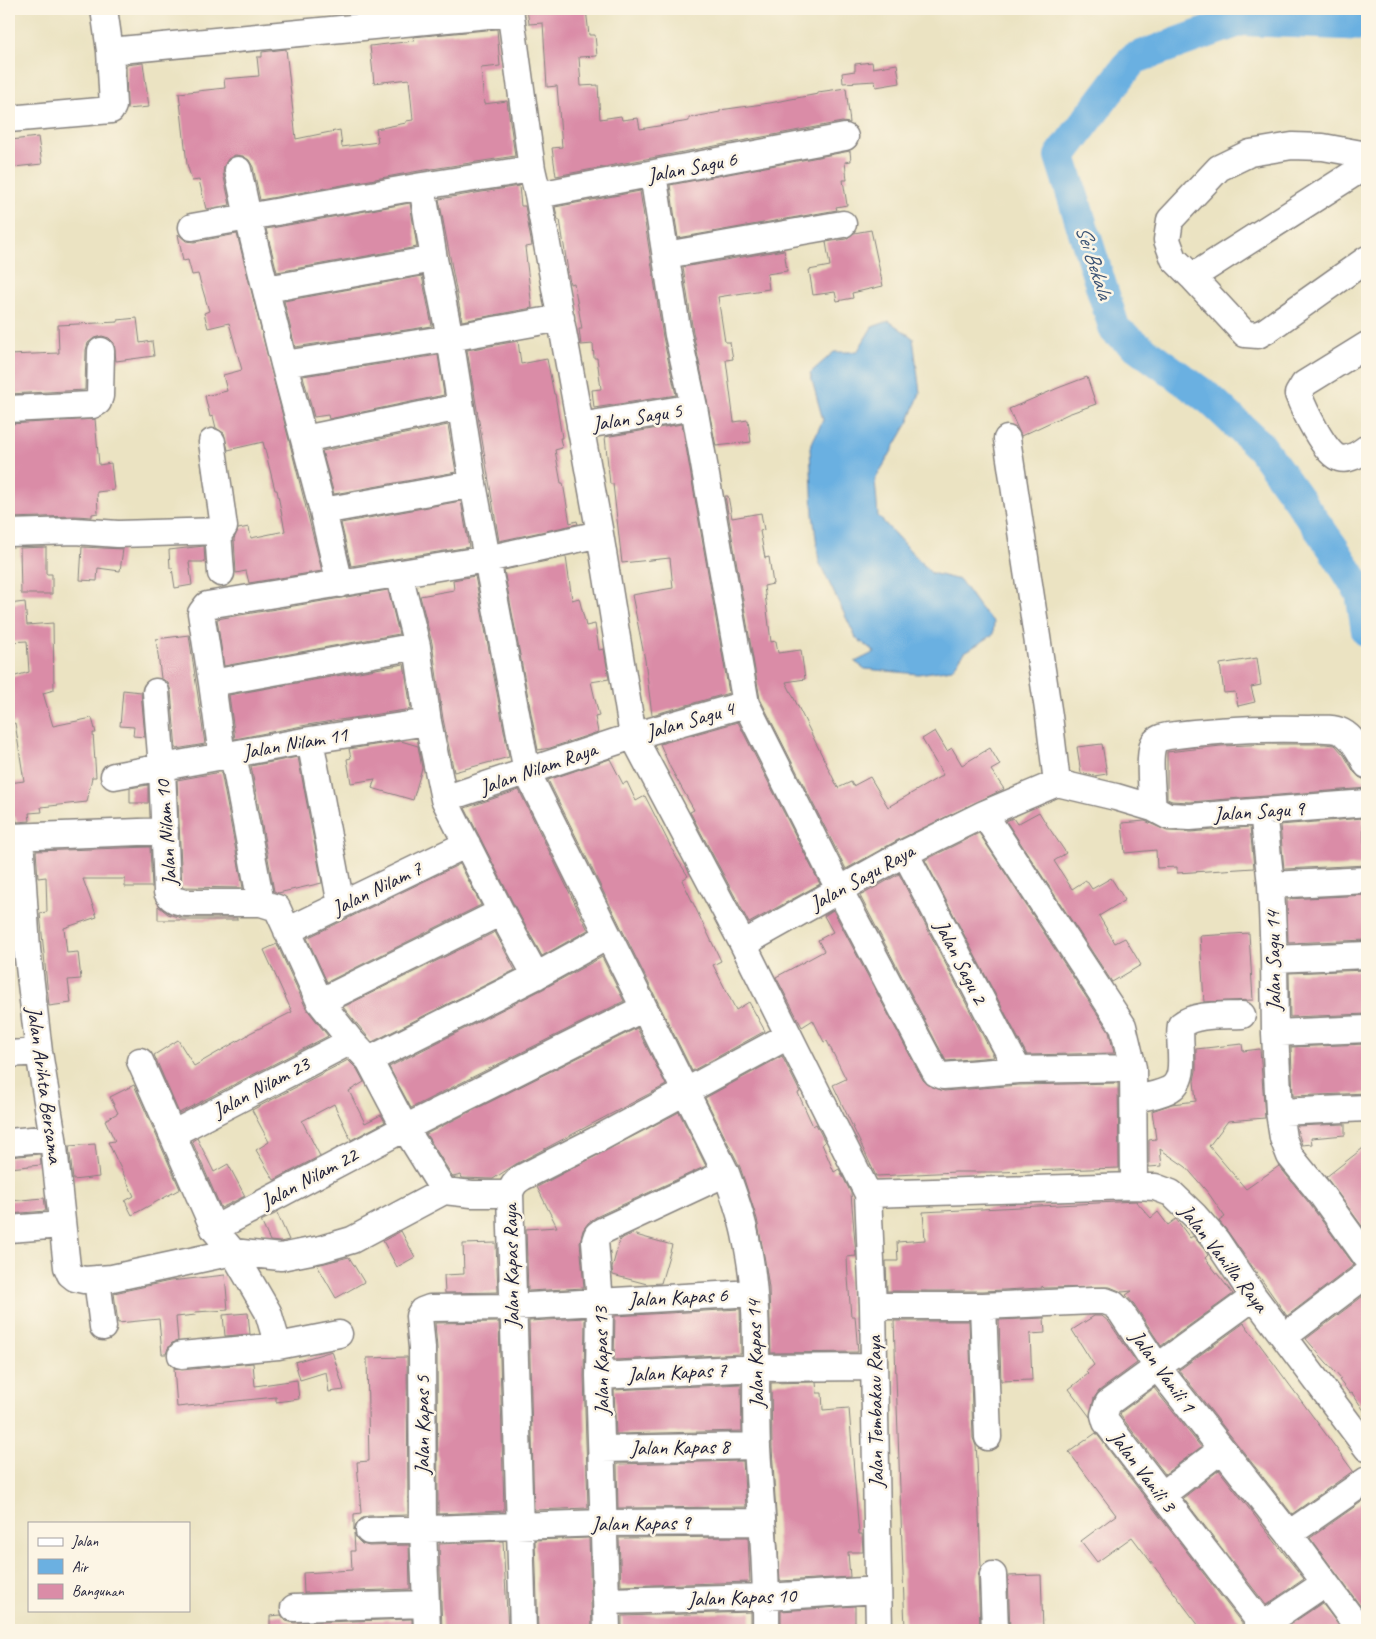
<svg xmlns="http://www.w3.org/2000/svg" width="1376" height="1639" font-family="Caveat,sans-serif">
	<rect width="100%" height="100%" fill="#fcf5e5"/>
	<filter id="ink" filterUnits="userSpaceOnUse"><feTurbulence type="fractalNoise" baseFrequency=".02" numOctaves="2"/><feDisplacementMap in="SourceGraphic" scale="10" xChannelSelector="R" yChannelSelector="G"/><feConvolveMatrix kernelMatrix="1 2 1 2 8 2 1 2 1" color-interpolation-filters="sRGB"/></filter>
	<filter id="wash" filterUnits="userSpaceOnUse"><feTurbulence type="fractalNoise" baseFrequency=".0096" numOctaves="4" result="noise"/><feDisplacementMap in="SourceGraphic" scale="20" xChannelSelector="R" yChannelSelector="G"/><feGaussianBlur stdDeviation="1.12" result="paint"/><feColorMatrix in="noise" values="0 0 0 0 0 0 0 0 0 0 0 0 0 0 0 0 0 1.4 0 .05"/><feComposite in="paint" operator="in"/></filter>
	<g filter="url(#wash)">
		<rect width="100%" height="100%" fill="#ebe3c2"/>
		<path fill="#6bb0e1" stroke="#46698e" d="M889 321 913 338 920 393 909 421 875 480 878 516 931 573 960 580 980 608 994 622 993 635 965 652 952 669 918 674 865 669 855 662 875 652 856 638 819 562 813 514 810 447 823 420 810 373 834 352H857L872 327Z"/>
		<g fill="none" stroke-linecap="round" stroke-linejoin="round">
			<path stroke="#6bb0e1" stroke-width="32" d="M1367 25 1242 20 1133 59 1060 156 1115 330 1211 400 1261 447 1333 548 1361 593 1367 631"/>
		</g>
		<g id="blocks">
			<path fill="#da8ca7" d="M527 9H586L589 35H595L597 56 579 57 581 86 598 85 600 119 621 116 622 120 638 118 640 129 689 121V118L720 112V110L770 103 818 94V92L846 88 850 123 842 122 556 176 552 148 562 147 557 86 547 87 543 23 529 24Z
				M497 29 500 66 481 68 484 104 507 101 515 156 419 171 260 200 253 167 249 160 243 156 235 155 228 159 224 166 223 173 230 205 206 209 199 180 192 181 187 164 179 93 225 88 224 79 259 76 257 57H262V52L286 49 296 139 340 130 342 147 378 142 376 129 406 123V121L413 120 409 79 374 83 370 46 414 41 413 37Z
				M872 62 873 68 897 64 900 83 876 87 875 81 843 83 842 73 855 71V64Z
				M143 63 149 107 127 109 126 65Z
				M38 137 42 164 14 167 11 140Z
				M850 151 851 161 845 162 847 180H843L847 205 836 207 837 210 678 238 670 185Z
				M519 186 521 206H525L532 246 525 247 532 308 462 321 439 199Z
				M640 191 663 337 676 395 594 408 592 390 601 389 597 358H594L593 344 581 345 579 329H582L574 283 570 284 560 220H558L555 207Z
				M410 203 417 247 277 272 266 229Z
				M871 230 883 286 852 293 853 298 837 301 835 292 813 295 809 270 830 266 826 242 846 239 854 233Z
				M178 234 186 241 194 242 237 234 322 571 249 583 246 571 236 573 234 539 238 529 249 527 251 538 285 531 277 490H275L263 442 228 450 224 433 216 428 213 416 210 417 205 396 227 391 223 375 242 370 229 323 208 328 204 313 209 311 198 274 192 275 188 260 183 261Z
				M784 250 787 271 767 274 769 289 718 297 725 342H730L733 359 726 360 734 422 748 420 751 442 716 446 693 332 683 267Z
				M422 276 432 326 295 347 284 301Z
				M137 318 140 343 152 341 154 356 116 361 114 343 109 338 102 336 94 338 88 343 86 350 85 390 9 394V355L59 353 58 325 118 322V320Z
				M518 341 521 364 547 359 554 394H555L562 438H560L562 448 555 450 561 483H563L570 523 577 521 578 524 499 541 467 350Z
				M438 355 444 395 329 419 328 415 314 417 303 376Z
				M1087 377 1096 404 1068 414 1021 436 1009 409 1058 388Z
				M95 419 99 465 111 463 114 490 97 492 98 513 92 514V517L75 516 9 518V454H11L9 424Z
				M682 424 729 693 652 715 645 660 632 595 673 588 670 558 622 563 613 484H610L605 437Z
				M448 425 456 472 334 494 322 451Z
				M725 496H728L732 518 761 513 764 530 760 531 765 558 769 557 773 584 764 586 771 642 776 641 778 653 801 650 805 679 786 682 838 788 851 782 853 786 870 777 888 807 943 775 922 739 935 731 947 751 952 748 962 765 990 748 1000 765 991 770 1004 789 898 840 846 869 760 699Z
				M461 501 469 547 351 566 341 523Z
				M204 546 205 562H189L192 585 175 588 172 568H170L169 550Z
				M46 547V574H52V594H21L20 548Z
				M82 547 123 549 120 571 98 568 97 581 80 580Z
				M566 557 572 600 579 598 586 626 595 624 599 650 604 649 609 679 591 682 599 716 595 717 598 732 550 748 538 750 504 570Z
				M475 576 509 757 454 772 443 719 432 643 420 596 454 590 453 580Z
				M388 590 399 634 224 666 217 619Z
				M25 602 27 625 53 623 54 690 43 693 53 726 92 718 96 733H93L96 777H92L87 802 41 807 42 812 29 813 30 821 17 822 15 817H9V783L24 781 15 723 9 725V678L29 672 27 641 9 642V604Z
				M189 635 205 744 176 749 171 691 168 683 161 678 156 639Z
				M1257 658 1261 685 1251 687 1255 702 1238 706 1235 692 1224 693 1220 664Z
				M404 664 411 709 307 725 235 739 229 695Z
				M123 690 141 692 145 737 133 736 134 727 120 726Z
				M738 722 820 884 749 923 690 812 694 810 670 767 660 744Z
				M401 741 418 746 422 768 413 800 372 788 375 779 351 783 347 759 351 758 349 749Z
				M1102 744 1107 774 1094 776 1081 773 1077 747Z
				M1274 744H1325L1335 745 1344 755 1354 772 1359 777 1365 780 1367 783V788L1190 802 1172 801 1167 799V752L1221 746Z
				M298 757 322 883 278 893 274 891 251 766Z
				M610 759 623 784 627 782 636 801 645 796 676 857 688 876 682 880 721 961 713 965 736 1010 749 1002 765 1031 692 1071 548 780Z
				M221 772 243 888 182 887 177 780Z
				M148 785V803H130V788Z
				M519 790 588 930 542 956 514 905 465 808Z
				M1039 812 1047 825 1066 853 1054 861 1072 889 1086 880 1092 889 1111 878 1125 900 1099 916 1115 943 1125 938 1141 965 1112 982 1006 821 1013 818 1017 824Z
				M1363 818 1364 843H1367V865L1284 869 1280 825Z
				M1145 821 1167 831 1191 832 1250 827 1254 868 1177 873V867L1157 868 1156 850 1125 853 1122 823Z
				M979 833 1109 1032 1114 1053 1027 1055 925 860Z
				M150 847 152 887H125V879H83L97 917 64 928 67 953 78 952 81 979 68 980 71 1003 49 1006 40 913 47 912 46 877 38 878 36 851Z
				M460 864 481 905 327 982 307 938Z
				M899 874 994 1057 946 1061 860 896Z
				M1367 895V940L1288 943 1287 899Z
				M158 906 168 914 181 918H237V920H158Z
				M833 910 923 1080 930 1086 944 1091 1019 1085 1118 1083 1119 1168 999 1172H956L876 1176 833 1085 846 1079 827 1041 824 1042 813 1020 802 1027 776 977 824 951 818 940 833 932 824 916Z
				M495 932 515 970 372 1042 343 1007Z
				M1249 933 1253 1000 1204 1002 1200 936Z
				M277 944 306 1008 328 1036 179 1113 154 1055 178 1040 194 1066 248 1035V1034L292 1012 264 950Z
				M602 957 624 1001 411 1108 389 1067 543 989Z
				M1367 970V1014L1290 1017 1289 973Z
				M637 1028 666 1085 516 1164 493 1179 462 1178 461 1175 453 1177 426 1134Z
				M1242 1044 1243 1051 1260 1049 1265 1118 1228 1121 1209 1146 1246 1189 1279 1166 1309 1203 1354 1265 1287 1316 1228 1232 1219 1221 1225 1217 1209 1194 1186 1167 1160 1149 1162 1166 1149 1167V1140L1156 1139 1152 1111 1172 1104 1196 1101 1194 1081 1196 1071V1049Z
				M1367 1044V1093L1293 1096 1291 1047Z
				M782 1056 800 1092 798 1093 813 1126 816 1124 825 1142 822 1144 834 1172 839 1169 851 1193 856 1256 847 1257 848 1278 851 1316H855L858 1352 771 1353 769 1288 765 1261 757 1219 740 1167 705 1098Z
				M348 1060 357 1069 364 1082 349 1091 365 1123 381 1115 385 1122 351 1140 334 1104 302 1121 320 1156 274 1180 256 1150 269 1142 252 1110Z
				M134 1085 180 1189 132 1215 125 1201 134 1196 108 1142 115 1141 105 1120 118 1113 110 1097Z
				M679 1112 706 1166 596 1217 588 1223 583 1230 580 1242 584 1288 528 1291 526 1229 557 1227 537 1187Z
				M1345 1124V1135L1311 1138 1312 1144 1302 1145 1296 1126Z
				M197 1138 214 1172 228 1164 245 1196 221 1208 192 1141Z
				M95 1144 99 1177 73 1180 69 1146Z
				M1367 1145V1233L1326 1177Z
				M40 1154 41 1165 9 1168V1157Z
				M44 1198 46 1211 9 1214V1201Z
				M1136 1201 1151 1218 1158 1212 1168 1225 1176 1219 1190 1238 1193 1236 1204 1249 1208 1255 1205 1258 1233 1294 1161 1346 1134 1304 1126 1295 1132 1291 1122 1292 1110 1287 1044 1288 1042 1286V1288L983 1291H887L886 1261H898L897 1242 925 1240 923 1212Z
				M277 1213 289 1240 280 1242 270 1241 261 1221Z
				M401 1231 415 1257 397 1267 383 1241Z
				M632 1234 672 1245 661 1283 647 1284 613 1275 612 1268 620 1239Z
				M496 1243 498 1292 445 1293 444 1275 464 1274 463 1244Z
				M349 1257 364 1282 336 1298 317 1265Z
				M225 1275 228 1310 195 1312 196 1315 176 1317 178 1341 172 1343 168 1348 166 1354H162L159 1319 118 1323 114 1293 170 1281Z
				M1367 1293V1415L1352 1393 1350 1394 1339 1380 1341 1379 1306 1339Z
				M740 1309 741 1354 614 1360 615 1316Z
				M248 1313 250 1334 225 1336 223 1315Z
				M1094 1316H1102L1109 1322 1137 1363 1099 1391 1094 1398 1090 1417 1069 1389 1088 1374 1086 1372 1094 1365 1072 1330Z
				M585 1318 584 1376 588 1508 534 1510 529 1321Z
				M1044 1318 1045 1333 1030 1334 1032 1380 1001 1381 999 1320Z
				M894 1321H969L973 1438 976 1446 977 1460 981 1567 978 1576 980 1630H905Z
				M499 1322 504 1511 438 1514 437 1348 435 1323Z
				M1244 1323 1353 1471 1292 1514 1179 1370Z
				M332 1351 344 1390 329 1392 326 1372 300 1380 295 1362Z
				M407 1357 408 1515 368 1516 361 1519 356 1524 354 1530V1514L361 1513 357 1462 369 1461 367 1358Z
				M253 1363 255 1386 297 1380 299 1399 276 1402V1397L177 1407 174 1368 182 1370Z
				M816 1382 817 1393H822L823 1410 849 1408 859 1534H862L863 1552H848L850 1577 780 1581 772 1447 771 1383Z
				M741 1384 742 1431 616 1434 614 1390Z
				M1154 1388 1201 1447 1165 1474 1120 1415 1121 1412Z
				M1096 1433 1150 1504 1247 1630H1202L1132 1537 1097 1562 1081 1541 1116 1515 1069 1452Z
				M743 1461 746 1507 618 1508 617 1464Z
				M1219 1470 1304 1579 1266 1605 1183 1498Z
				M1367 1498V1615L1310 1538Z
				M354 1533 357 1539 362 1544 369 1546 409 1545 410 1589 304 1593 303 1573 352 1570 351 1551H355Z
				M748 1537 750 1582 621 1586 619 1538Z
				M589 1538 592 1630H538L535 1540Z
				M503 1541 508 1630H442L439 1544Z
				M1041 1575 1043 1630H1010L1008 1576Z
				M1322 1603 1342 1630H1282Z
				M855 1606V1630H781V1611Z
				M751 1612V1630H622V1616Z
				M281 1615 286 1621 294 1623 412 1619V1630H270V1616Z"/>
		</g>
	</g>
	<g filter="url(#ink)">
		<use href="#blocks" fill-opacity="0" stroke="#86827e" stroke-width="1"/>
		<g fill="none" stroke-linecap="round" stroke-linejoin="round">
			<defs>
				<path id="minor" d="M510 9 532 169 538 195 600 534 633 736 743 944 868 1194 873 1306 879 1630
					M110 51 510 13
					M9 119 111 110 113 106 110 51 104 9
					M1367 155 1323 147 1292 146 1250 153 1219 168 1170 220 1167 240 1174 259 1192 277 1367 165
					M238 170 248 217 284 364 323 511 340 584
					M653 174 678 335 694 407 746 704 839 889 930 1062 936 1073 943 1076 1018 1070 1133 1068
					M422 186 434 259 450 338 473 484 527 772 726 1173C734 1195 742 1216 746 1239 761 1305 754 1380 757 1448 761 1509 767 1569 766 1630
					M538 195 845 137
					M192 227 422 186 532 169
					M666 255 843 224
					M1192 277 1245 334 1258 335 1267 330 1367 259
					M267 289 434 259
					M1367 345 1304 384 1298 394C1303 407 1325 455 1339 458 1349 461 1359 454 1367 448
					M284 364 450 338 561 318
					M9 409 92 405 98 402 100 396 101 351
					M580 426 694 407
					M304 439 460 407
					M1007 439 1049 716 1057 783
					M323 511 473 484
					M218 532 221 573
					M9 533 75 531 118 534 221 531 224 527 212 442
					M399 573 417 646 428 722 444 799 501 912 536 976
					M212 683 417 646
					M156 692 162 768 167 892C171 900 177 901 185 903H261L277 908 320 1002 351 1041 369 1060 405 1128 444 1191 472 1194H510
					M310 740 341 905
					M233 754 261 903
					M222 756 212 683 201 613 207 605 487 559 600 534
					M114 776 310 740 428 722
					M444 799 633 736 746 704
					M1153 808C1152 795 1148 753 1154 743 1157 738 1163 737 1168 736 1212 730 1264 728 1307 729 1318 729 1332 727 1342 732 1354 738 1361 754 1367 765
					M1263 811 1271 885 1274 959 1275 1033 1279 1112 1283 1138 1290 1156 1321 1194 1367 1258
					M984 814 1123 1026 1133 1068 1134 1186
					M9 834 11 837 165 831
					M20 837 27 949 39 1052 53 1138 67 1267 70 1274 75 1278 84 1280 112 1278 233 1252 281 1257 321 1249 352 1240 444 1191
					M905 853 1018 1070
					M1271 885 1367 880
					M287 931 467 844
					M743 944 905 853 984 814 1057 783 1116 797 1153 808 1168 816 1190 817 1367 803
					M1274 959 1367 955
					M320 1002 501 912
					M1275 1033 1367 1029
					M9 1054 39 1052
					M369 1060 536 976 608 936
					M140 1061 214 1229 233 1252 268 1312 278 1346
					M1134 1099C1145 1097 1158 1095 1168 1090 1190 1080 1177 1044 1181 1025 1196 1013 1223 1016 1242 1015
					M1279 1112 1367 1108
					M172 1134 351 1041
					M9 1142 53 1138
					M868 1194 1134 1186 1155 1187 1171 1193 1195 1216 1216 1240 1254 1297 1367 1448
					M9 1229 62 1225
					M214 1229 405 1128 644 1008
					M97 1279 103 1327
					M1254 1297 1108 1403 1104 1415 1106 1422 1266 1630
					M873 1306H983L1093 1301H1105L1113 1304 1121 1312 1158 1368 1289 1534 1360 1630
					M983 1306 988 1437
					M1285 1336 1367 1274
					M181 1355 278 1346 339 1334
					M599 1376 756 1368 874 1367
					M602 1449 757 1446
					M1162 1495 1221 1450
					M369 1531 603 1523 762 1522
					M1289 1534 1367 1480
					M993 1575 995 1630
					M606 1601 766 1597 878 1590
					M294 1608 425 1604
					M1263 1625 1325 1583
					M427 1630 423 1529 422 1348 419 1316 422 1311 430 1308 512 1307 753 1293
					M523 1630 510 1194C512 1185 516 1181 523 1177L596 1140 788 1036
					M607 1630 599 1376 600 1302 595 1241 597 1235 602 1231 726 1173"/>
			</defs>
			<use href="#minor" stroke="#86827e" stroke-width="29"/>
			<use href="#minor" stroke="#fff" stroke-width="26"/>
		</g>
	</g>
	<g text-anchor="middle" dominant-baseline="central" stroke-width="5" stroke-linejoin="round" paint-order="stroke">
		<g font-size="21" fill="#22223b" stroke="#fcf5e5">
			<text transform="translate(692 167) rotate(-11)">Jalan Sagu 6</text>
			<text transform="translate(637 417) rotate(-9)">Jalan Sagu 5</text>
			<text transform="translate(690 720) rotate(-16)">Jalan Sagu 4</text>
			<text transform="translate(295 743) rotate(-10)">Jalan Nilam 11</text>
			<text transform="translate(538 768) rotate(-19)">Jalan Nilam Raya</text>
			<text transform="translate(1259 811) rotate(-4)">Jalan Sagu 9</text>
			<text transform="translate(166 833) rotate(-94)">Jalan Nilam 10</text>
			<text transform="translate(862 877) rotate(-29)">Jalan Sagu Raya</text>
			<text transform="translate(377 888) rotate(-26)">Jalan Nilam 7</text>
			<text transform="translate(1273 961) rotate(-91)">Jalan Sagu 14</text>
			<text transform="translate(961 962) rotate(63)">Jalan Sagu 2</text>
			<text transform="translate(45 1085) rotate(82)">Jalan Arihta Bersama</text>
			<text transform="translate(261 1087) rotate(-28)">Jalan Nilam 23</text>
			<text transform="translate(309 1178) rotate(-28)">Jalan Nilam 22</text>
			<text transform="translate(1224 1258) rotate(52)">Jalan Vanilla Raya</text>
			<text transform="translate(511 1266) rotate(-91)">Jalan Kapas Raya</text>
			<text transform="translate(678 1297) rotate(-3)">Jalan Kapas 6</text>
			<text transform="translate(755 1354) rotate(-92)">Jalan Kapas 14</text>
			<text transform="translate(601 1361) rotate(-91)">Jalan Kapas 13</text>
			<text transform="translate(1163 1371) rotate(54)">Jalan Vanili 1</text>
			<text transform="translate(677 1372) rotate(-3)">Jalan Kapas 7</text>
			<text transform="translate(875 1412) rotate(-91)">Jalan Tembakau Raya</text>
			<text transform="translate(422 1425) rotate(-90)">Jalan Kapas 5</text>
			<text transform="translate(680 1447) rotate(-1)">Jalan Kapas 8</text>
			<text transform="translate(1143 1471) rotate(53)">Jalan Vanili 3</text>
			<text transform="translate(641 1523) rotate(-1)">Jalan Kapas 9</text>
			<text transform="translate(742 1597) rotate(-2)">Jalan Kapas 10</text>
		</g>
		<g font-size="22" font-style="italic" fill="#3c5475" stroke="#fcf5e5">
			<text transform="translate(1094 262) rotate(72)">Sei Bekala</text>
		</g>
	</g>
	<rect width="1376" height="1639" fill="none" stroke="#fcf5e5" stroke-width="30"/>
	<rect x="28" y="1522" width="162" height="90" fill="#fcf5e5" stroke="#a5a1a1"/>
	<rect x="38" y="1538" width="25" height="8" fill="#ffffff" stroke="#a5a1a1"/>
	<text x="72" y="1546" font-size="15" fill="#22223b">Jalan</text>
	<rect x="38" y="1559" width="25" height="15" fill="#6bb0e1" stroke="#a5a1a1"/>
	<text x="72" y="1572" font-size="15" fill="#22223b">Air</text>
	<rect x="38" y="1584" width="25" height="15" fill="#da8ca7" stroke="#a5a1a1"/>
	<text x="72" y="1596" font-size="15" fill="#22223b">Bangunan</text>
</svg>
